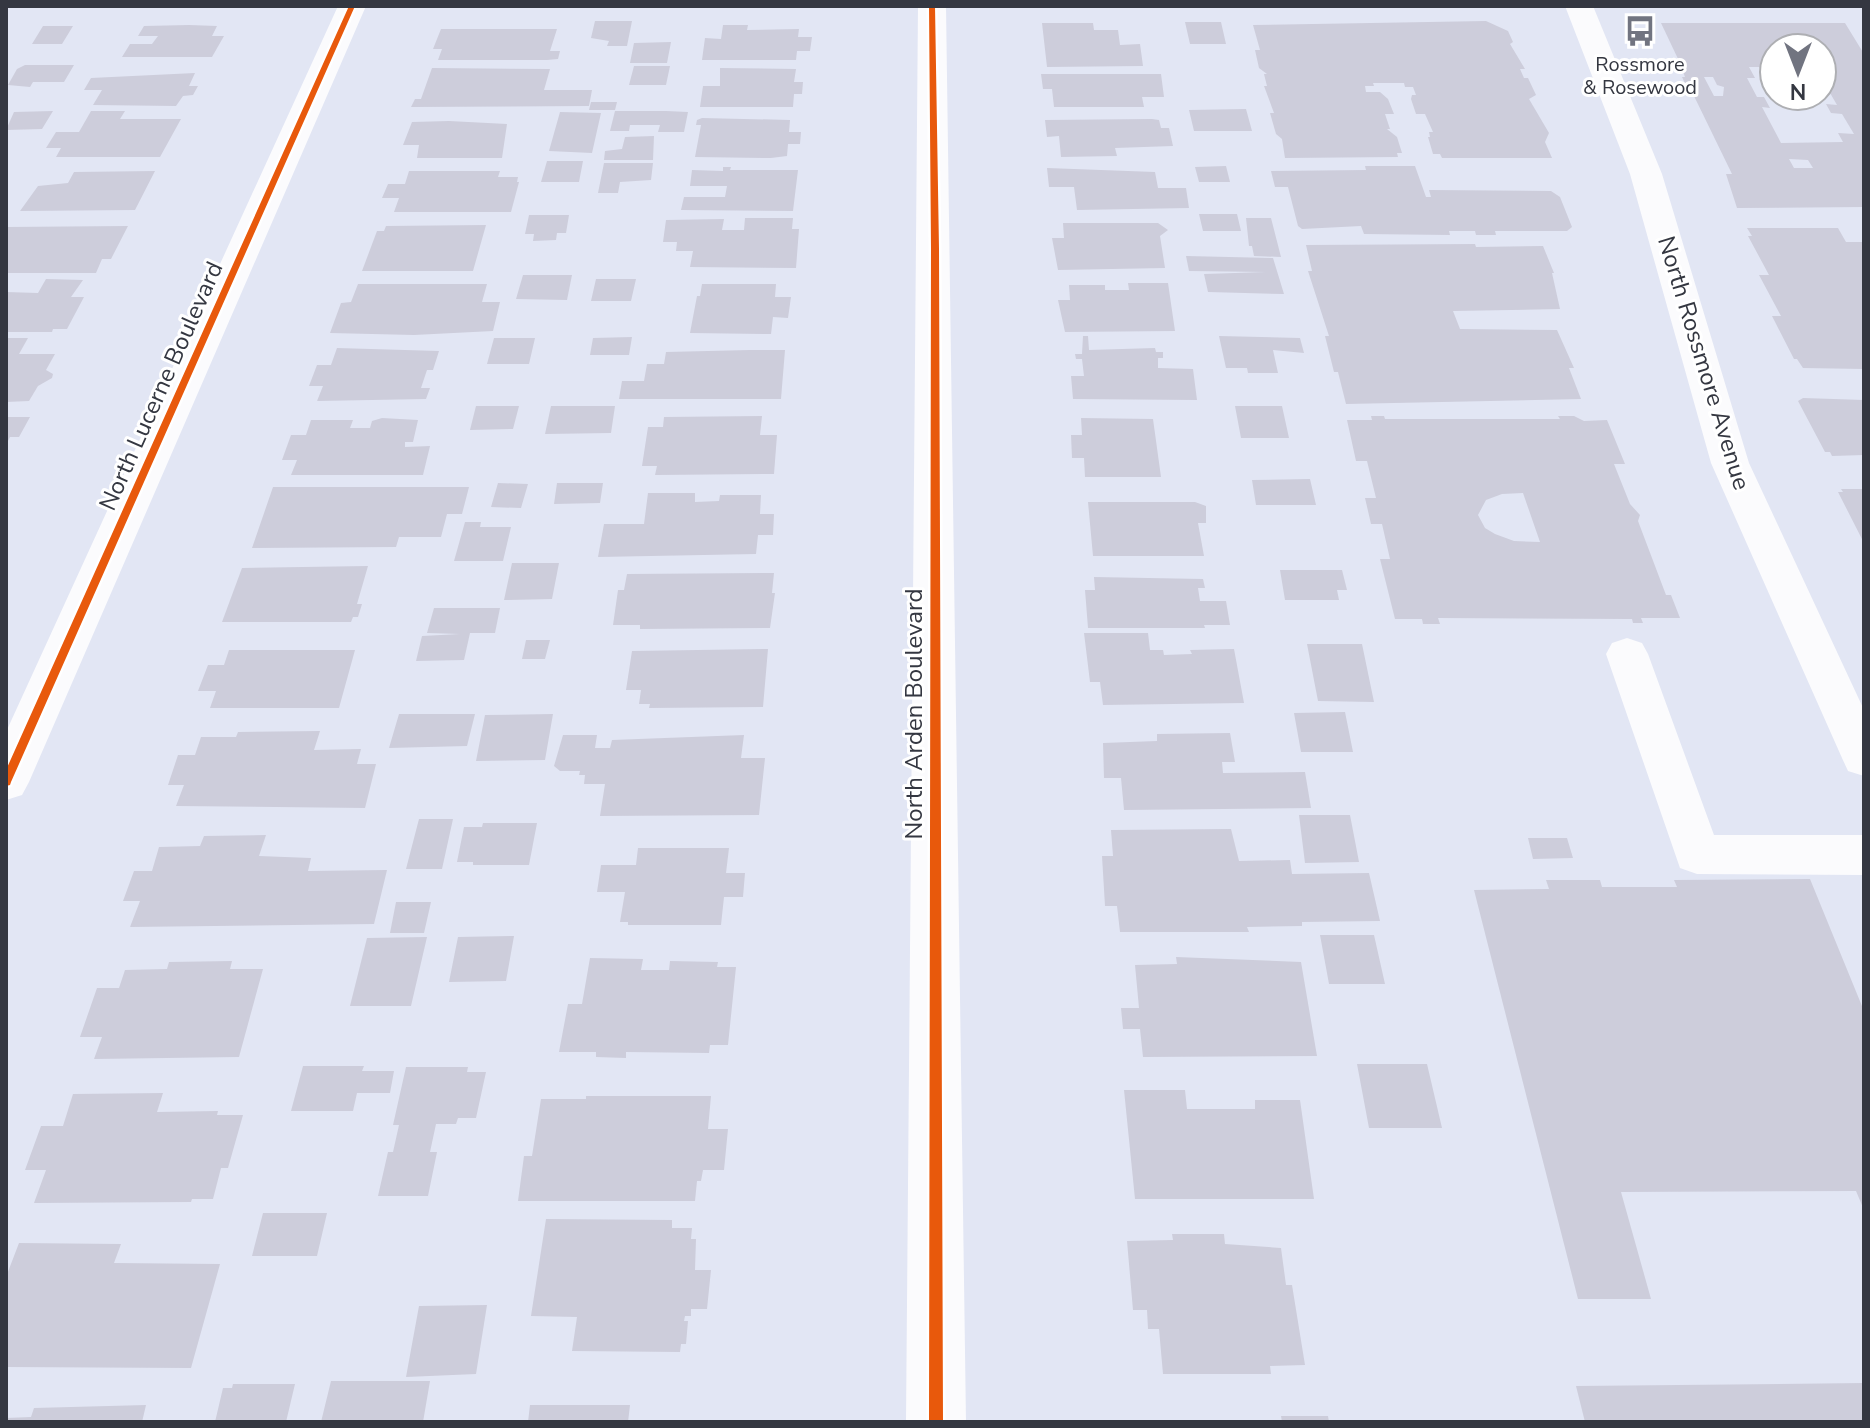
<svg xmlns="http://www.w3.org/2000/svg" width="1870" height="1428" font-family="'Nunito Sans',sans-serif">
	<rect width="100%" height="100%" fill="#e2e6f4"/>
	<path fill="#cdcddb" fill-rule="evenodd" d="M595 21H632L627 46H607L609 41 591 38Z
		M1486 21 1508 31 1513 42 1510 44 1525 69H1520L1524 78H1528L1536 95 1529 99 1549 133 1545 142 1552 158H1442L1440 154H1433L1428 137H1430L1429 132H1433L1425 114H1416L1411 99 1412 95H1416L1413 87H1405L1404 83H1373L1374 86H1365L1366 92H1380L1388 99 1394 114H1385L1390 129H1387L1397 137 1402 153H1397L1398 157 1285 158 1282 139 1276 134 1270 113H1274L1264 86H1267L1264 74H1267L1259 68 1255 50H1260L1253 25Z
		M1185 22H1221L1226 44H1190Z
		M1042 23H1093L1094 30H1118L1120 45 1140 44 1143 66 1047 67Z
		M1661 23H1845L1864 54V207L1737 208 1726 174H1732L1694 96H1691L1682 77H1685L1679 61ZM1774 48H1822V86H1826L1837 105 1826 104 1831 113 1842 114 1854 134 1838 133 1843 142 1781 143 1762 107 1770 108 1764 97H1757L1747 78H1755L1749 67H1759L1765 77H1774ZM1704 77H1713L1717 85 1724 87 1723 96H1714ZM1789 159 1808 160 1813 168H1794Z
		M189 25 217 26 212 36H224L212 57H122L130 44H152L158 36H138L144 26Z
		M723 25H748L747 30 799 29 798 37H812L810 51H797L796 60H702L705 38 721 39Z
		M43 26H73L62 44H32Z
		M441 29H557L550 51H560L558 59 547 60H438L442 49H433Z
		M671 42 667 63H630L634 43Z
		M25 65H74L64 82H33L30 87 8 85 17 69Z
		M634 66H670L666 85H629Z
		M432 68 550 69 544 90H592L589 106 411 107 415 99H421Z
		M720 68 796 69 794 82H803L802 94H794L793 107H700L703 86H720Z
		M195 73 189 86H198L193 95 183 96 176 106 93 105 102 90H84L91 78Z
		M1041 74H1161L1164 97H1142L1144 107H1054L1052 89H1043Z
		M591 102H617L615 110H589Z
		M1246 109 1252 131H1194L1189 110Z
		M53 111 42 129 6 130 14 112Z
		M91 111H125L120 119H181L160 157H56L61 148H46L56 132H79Z
		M615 111H666L688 112 684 132H658L660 125H630L629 131H610Z
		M560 112 601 113 592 153 549 151Z
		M702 118 790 120 789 132H801L800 144H788L787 156 771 158 695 157 701 125H696L697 120Z
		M1152 119 1159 120 1161 128H1169L1173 146 1115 148 1117 156 1061 157 1059 136 1047 137 1045 120Z
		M449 121 507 124 502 158H417L419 145H403L412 122Z
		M654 136 653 160H604L605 151 622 149 625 137Z
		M547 161H583L579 182H541Z
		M604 163H653L651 180 620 182 618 193H598Z
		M1226 166 1230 182H1199L1195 167Z
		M1365 166H1415L1426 197H1431L1429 190 1551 191 1560 197 1572 227 1567 231H1495L1496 235H1476L1475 231H1449L1450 235 1364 234 1361 226 1302 229 1298 226 1288 187H1275L1271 171 1366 170Z
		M723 167H731L730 170H798L793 211 681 210 684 197H725L727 186H690L692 170 723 171Z
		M1047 168 1155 172 1158 188H1186L1189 208 1077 210 1074 187H1049Z
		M155 171 135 210 20 211 38 186 68 183 74 172Z
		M409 171H500L498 177H518L517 182H519L511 212H394L399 198H382L388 184H405Z
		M1199 214H1237L1241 231H1203Z
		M529 215H569L566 233H557L556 240 533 241 534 234H525Z
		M745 218H793L792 229H799L796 268 690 267 693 251H676L677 242H663L666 220 724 219 722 230H744Z
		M1246 218H1271L1281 257 1254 256 1252 246H1249Z
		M1063 223H1158L1168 230 1160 236 1165 268 1058 270 1052 238H1064Z
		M486 225 473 271H362L377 231H384L386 226Z
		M128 226 111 259H102L96 273H6V227Z
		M1747 228H1838L1846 242H1864V369L1803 368 1797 359H1794L1772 316H1781L1759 275H1769L1748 236H1752Z
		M1475 244 1476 247 1543 246 1554 273H1552L1560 309 1453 311 1460 329 1557 330 1574 368H1569L1581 399 1346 404 1338 372H1334L1325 336H1329L1308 271H1312L1306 245Z
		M1186 256 1273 258 1284 294 1208 292 1204 274 1266 272 1189 271Z
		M523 275H572L567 300 516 299Z
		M46 279 83 280 71 297H84L67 329H53L52 332H6V292L38 293Z
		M596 279H636L631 301H591Z
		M1128 283H1168L1175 331 1065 332 1058 300H1070L1069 285H1105V290H1129Z
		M358 284H487L482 302H500L493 331 414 335 330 333 341 303 351 302Z
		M702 284H776L775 297H791L788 318 773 317 771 334 690 333 697 296H700Z
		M1083 336H1088L1089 350 1155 348 1156 352H1163V358H1158V368L1193 369 1197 400 1073 399 1071 376H1084L1082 359H1076L1075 354H1082Z
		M1219 336 1300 338 1304 353 1273 350 1278 373H1248L1247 368H1226Z
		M632 337 629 355H590L593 338Z
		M6 338H28L19 354H55L46 370 53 374 52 378 38 386 29 401 6 402Z
		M494 338H535L529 364H487Z
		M337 348 439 351 433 370H427L421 388H430L426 399 317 401 323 386H309L317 365H331Z
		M750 350H785L781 399H619L622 381H644L647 364H664L666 352Z
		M1803 398 1864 400V455L1832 456 1830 452H1825L1798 401Z
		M476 406H519L513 429 470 430Z
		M551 406H615L611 433 545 434Z
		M1235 406H1282L1289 438H1241Z
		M762 416 760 435H777L774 474 655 475 657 466H642L648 427H663L664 417Z
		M1371 416H1384L1385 419H1560L1558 416H1574L1584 421 1607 420 1625 464H1614L1630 504 1640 515 1638 521 1666 595H1671L1680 618H1641L1643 623H1633L1632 619 1438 618 1440 624H1423L1422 619H1395L1380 559H1390L1382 524H1371L1365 498H1376L1367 461H1356L1347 420H1372ZM1523 493 1540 542 1514 541 1495 534 1485 528 1478 515 1486 500 1502 494Z
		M6 417H30L19 437H10L6 445Z
		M382 418 418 420 413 442H405V447L430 446 423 475H291L297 460H282L291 435H306L311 420H353L350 428H370L372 421Z
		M1081 418 1153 419 1161 477H1085L1084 458H1072L1071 435H1082Z
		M1310 479 1316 505H1256L1252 480Z
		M498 483 528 484 521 508 491 507Z
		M557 483H603L600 503 554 504Z
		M273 487H469L462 514H447L441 537H399L396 547 252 548Z
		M1841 489H1864V543L1838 492H1843Z
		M648 493H695V502L719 501 720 495H761L760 514H774L773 535H758L756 554 598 557 604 524H644Z
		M1088 502H1195L1206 506V523H1198L1204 556H1093Z
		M465 522H481L480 527H511L503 561H454Z
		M512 563H559L552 599 504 600Z
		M368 566 357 604H362L358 617H353L351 622H222L242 568Z
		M1280 570H1342L1347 590H1337L1339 600H1285Z
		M774 573 772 593H775L770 628 640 629V625H613L618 590H624L627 574Z
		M1094 577 1203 579 1205 588H1198L1200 601H1226L1230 625H1204L1205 628H1088L1085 590H1095Z
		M434 608H500L495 633H470L464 660 416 661 422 636 460 634 427 633Z
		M1084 633H1148L1150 650H1163L1164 655 1192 654 1190 650 1234 649 1244 703 1103 705 1100 682H1090Z
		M526 640H550L545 659H522Z
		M1307 644H1362L1374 702 1318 701Z
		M768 649 763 707 649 708 650 704H639L641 690H626L632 651Z
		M229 650H355L339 708H210L216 691H198L208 665H224Z
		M1345 712 1353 752H1301L1294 713Z
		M399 714H475L467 746 389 748Z
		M553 714 545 760 476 761 485 715Z
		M320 731 314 750 361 749 357 764H376L365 808 176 806 184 785H168L178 755H195L201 737H236L238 732Z
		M1230 733 1235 762H1222L1223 773 1305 772 1311 808 1124 810 1121 778H1104L1103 743 1157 741V734Z
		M563 735H597L595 748H610L612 740 744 735 741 758H765L759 815 600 816 605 784H584L585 775H579L580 771H560L554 766Z
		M1299 815H1350L1359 862 1305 863Z
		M419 819H453L442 869H406Z
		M483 823H537L529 865H473V862H457L464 827H482Z
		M1231 829 1239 861 1290 860 1292 874 1369 873 1380 921 1302 922V926L1247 927 1249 932H1120L1117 906H1105L1102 856H1113L1111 830Z
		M266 835 259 856 311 858 308 871 387 870 374 924 130 927 140 901H123L134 871H152L159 847 200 846 204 836Z
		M1528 838H1567L1573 858 1533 859Z
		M638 848H729L726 873H745L743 897H724L721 925H628V922H620L625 892H597L601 865H636Z
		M1810 879 1864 1011V1210L1856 1191 1621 1192 1651 1299H1578L1474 890 1549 889 1546 880H1600L1602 887H1677L1674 880Z
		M396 902H431L424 933H390Z
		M1320 935H1374L1385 984H1329Z
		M514 936 506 981 449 982 458 937Z
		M427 937 411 1006H350L367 938Z
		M1176 957 1301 962 1317 1056 1143 1057 1140 1029H1123L1121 1008H1139L1135 965 1177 964Z
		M590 958 643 959 641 970H669L670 961 718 962 717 967H736L728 1045H710L709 1053 626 1052V1058L596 1057V1052H559L568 1004H582Z
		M232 961 230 969H263L239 1057 94 1059 102 1037H80L97 988H119L125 970 167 969 169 962Z
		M1357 1064H1427L1442 1128H1369Z
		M303 1066H364L362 1071H394L390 1093H357L353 1111H291Z
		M406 1067H468L467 1072H486L476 1118H458L456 1124H436L430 1152H437L428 1196H378L388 1152H393L399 1125H393Z
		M1124 1090H1185L1187 1109H1255V1100H1300L1314 1199H1135Z
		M163 1093 157 1112 218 1111 217 1115H243L228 1168H221L213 1199H192L191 1202 34 1203 46 1170H25L41 1126H63L73 1094Z
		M586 1096H711L708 1129H728L724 1170H703L701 1181H697L695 1201H518L524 1156H532L541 1099H586Z
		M263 1213H327L317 1256H252Z
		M546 1219 672 1220V1228H692L691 1239H696L695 1270H711L707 1309H691V1316H685L684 1321H688L686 1344H681L680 1352 572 1351 577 1317 531 1316Z
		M1172 1234H1224L1225 1244 1281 1248 1286 1285H1292L1305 1365 1270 1366 1271 1374H1163L1159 1329H1148L1147 1310H1133L1127 1241 1173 1240Z
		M19 1243 121 1244 114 1263 220 1264 191 1368 6 1367V1277Z
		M487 1305 476 1374 406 1377 419 1306Z
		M331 1381H430L423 1422H321Z
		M1864 1383V1422H1585L1576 1386Z
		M233 1384H295L286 1422H215L223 1388H232Z
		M146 1405 142 1422H6V1418L31 1417 34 1408Z
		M530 1405H630L628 1422H528Z
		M1281 1416H1328L1329 1422H1282Z"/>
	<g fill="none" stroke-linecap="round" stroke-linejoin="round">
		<path fill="#fbfbfd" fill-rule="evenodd" d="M338 6H366L29 782 22 795 6 800V732Z
			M918 6H946L966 1422H906Z
			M1627 638 1642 643 1648 654 1714 835H1864V875L1697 874 1680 868 1606 654 1612 643Z"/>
		<path fill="#fbfbfd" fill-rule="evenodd" d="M1565 6H1593L1662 174 1749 463 1864 710V776L1848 771 1842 758 1711 463 1630 174Z"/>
		<defs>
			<path id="cycleway" d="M349 6H355L11 782 10 785 6 786V770Z
				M929 6H935L939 249 943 1422H929L931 249Z"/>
		</defs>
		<use href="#cycleway" stroke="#fff" stroke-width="5"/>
		<use href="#cycleway" fill="#e8590c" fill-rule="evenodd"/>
	</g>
	<defs>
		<symbol id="bus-bare" viewBox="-9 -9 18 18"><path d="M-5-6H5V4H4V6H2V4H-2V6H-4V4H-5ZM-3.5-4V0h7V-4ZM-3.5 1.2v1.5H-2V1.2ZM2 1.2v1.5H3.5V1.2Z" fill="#717480" stroke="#fff" stroke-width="2.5" paint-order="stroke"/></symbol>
	</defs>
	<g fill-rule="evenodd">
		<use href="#bus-bare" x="1618" y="9" width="44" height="44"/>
	</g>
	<g text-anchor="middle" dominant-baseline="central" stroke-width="6" stroke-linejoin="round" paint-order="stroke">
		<g font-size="20" fill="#343741" stroke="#fff">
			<text x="1640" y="64">Rossmore<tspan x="1640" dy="23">&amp; Rosewood</tspan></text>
		</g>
		<g font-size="24" fill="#343741" stroke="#fff">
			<text transform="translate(1704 363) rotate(73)">North Rossmore Avenue</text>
			<text transform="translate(161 386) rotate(-66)">North Lucerne Boulevard</text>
			<text transform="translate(914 714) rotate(-90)">North Arden Boulevard</text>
		</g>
	</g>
	<rect width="1870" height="1428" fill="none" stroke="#343741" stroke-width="16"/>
	<g transform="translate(1798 72) rotate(180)"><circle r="38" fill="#ffffff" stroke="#aeafb3" stroke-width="2"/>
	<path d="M0-6L14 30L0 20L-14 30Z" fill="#717480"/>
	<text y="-12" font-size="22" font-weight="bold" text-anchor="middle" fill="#343741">N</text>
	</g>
</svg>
